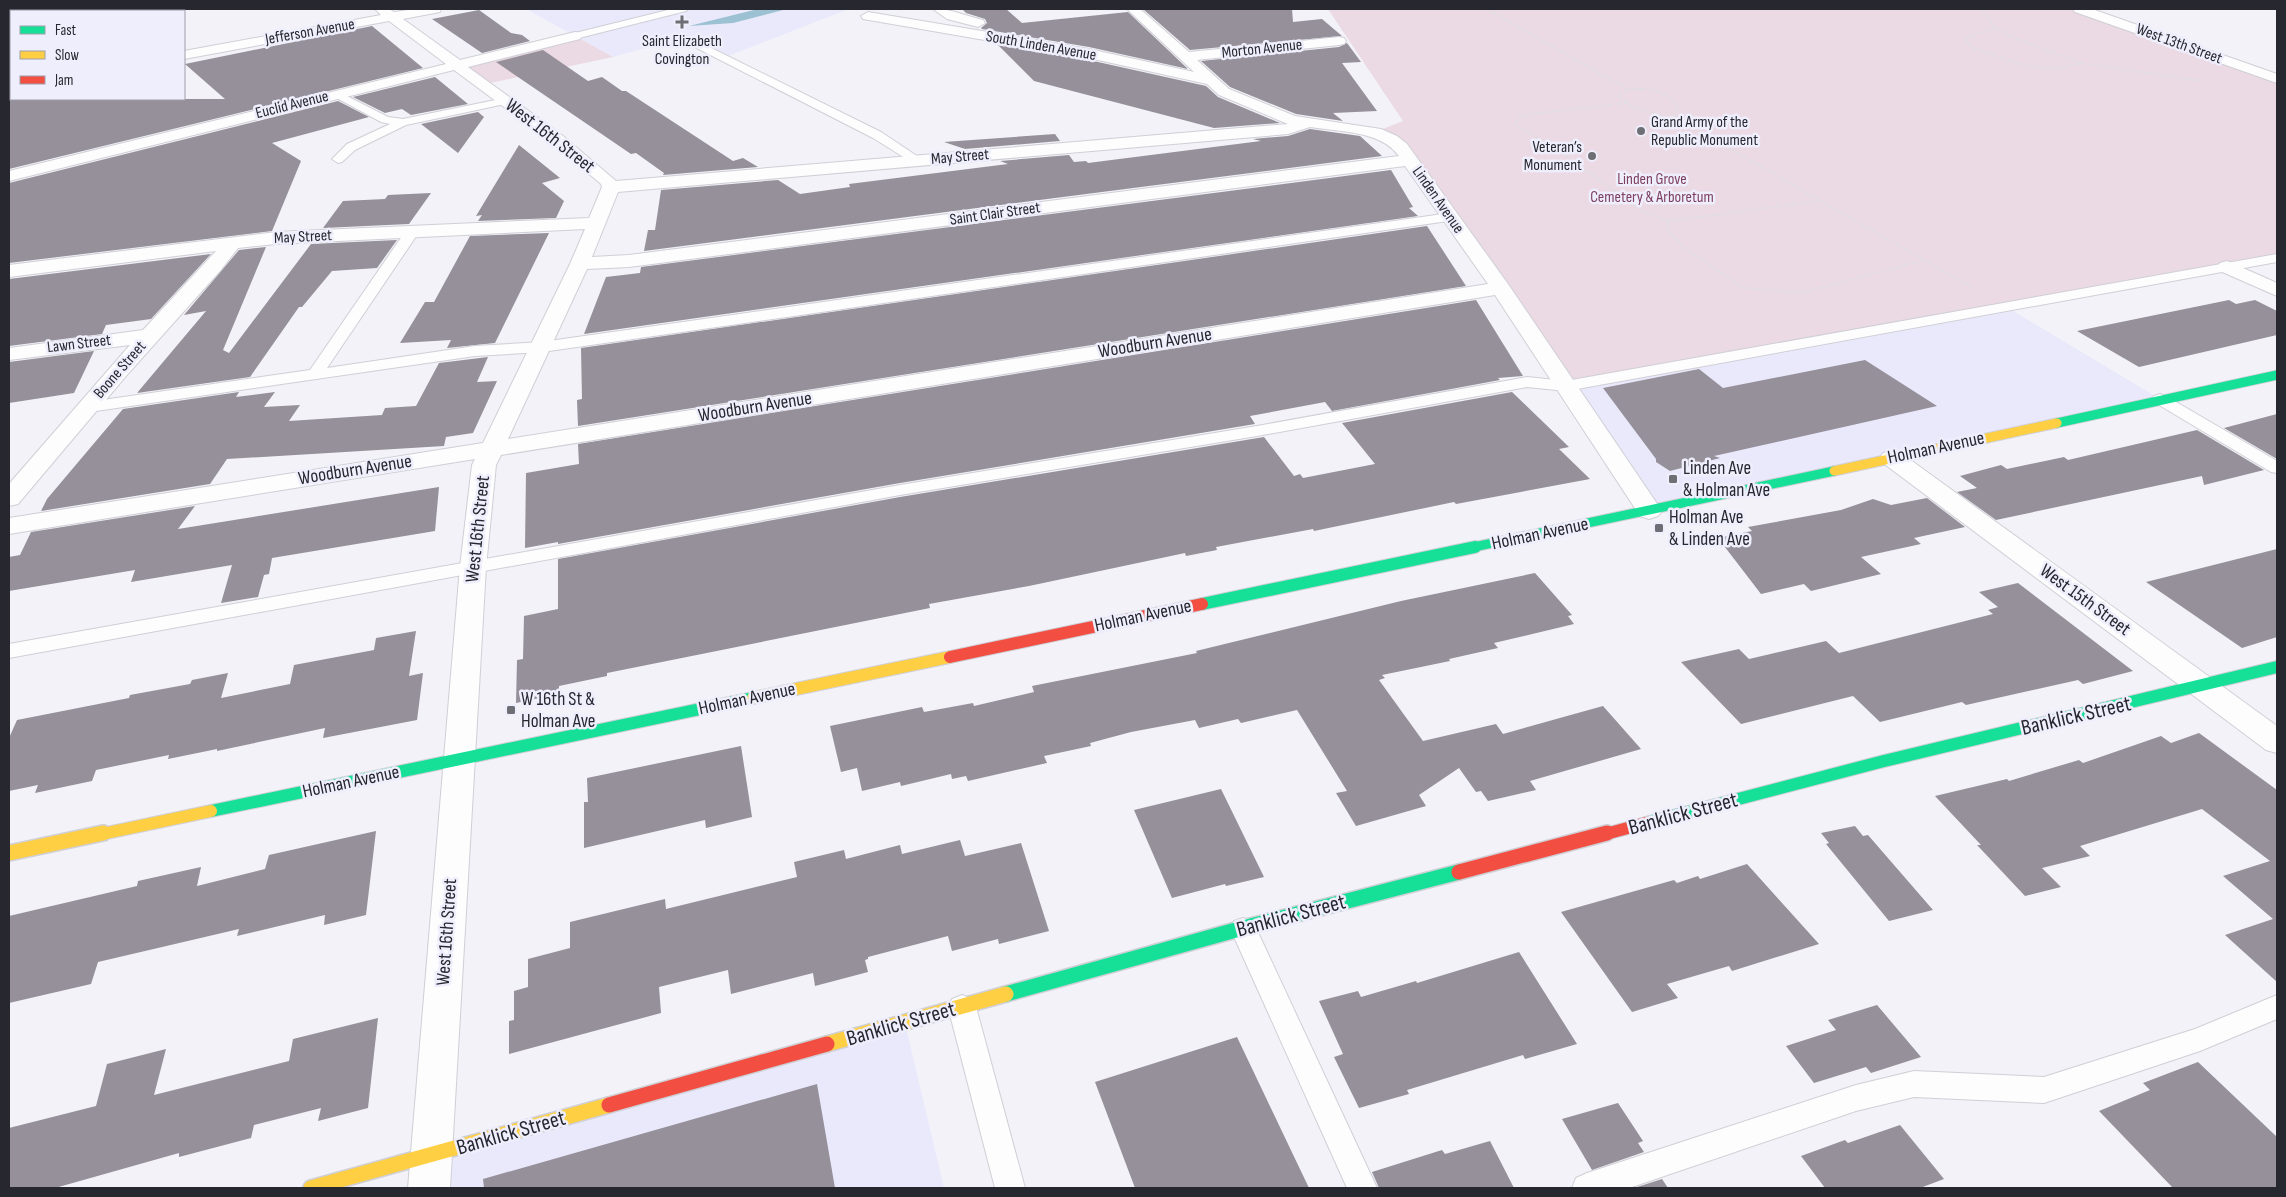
<svg xmlns="http://www.w3.org/2000/svg" width="2286" height="1197" font-family="'Sofia Sans Condensed',sans-serif">
	<rect width="100%" height="100%" fill="#f2f2f8"/>
	<path fill="#eae9fc" d="M526 9H849L723 58 683 37 613 57Z
		M2008 308 2160 399 1649 511 1566 386Z
		M905 1023 944 1188H429L432 1155Z"/>
	<path fill="#ebd9e4" d="M1328 9H2080L2277 79V258L1566 386 1416 168 1375 132 1403 121Z
		M575 36 613 57 481 85 455 65Z"/>
	<path fill="#9cc1d2" d="M758 9H787L733 23 689 26Z"/>
	<path fill="#959099" d="M962 9H1006L1022 23 1128 12 1188 69 1089 47 982 29 981 28 987 23 985 19 966 13Z
		M1159 9H1292L1293 22 1322 19 1342 36 1190 50 1144 10Z
		M479 10 511 33 522 35 530 41 482 53 432 19Z
		M372 26 423 68 9 169V99H225L185 64Z
		M1347 43 1361 62 1342 63 1377 111 1333 113 1343 121 1296 114 1230 87 1201 61 1339 47Z
		M997 44 1089 60 1206 86 1218 97 1280 123 1214 128 1034 81Z
		M543 50 588 81 602 77 622 91H626L733 161 743 158 758 167 663 175 664 173 636 153 631 154 496 62Z
		M435 77 468 104 411 115 402 109 385 113 353 97Z
		M338 101 369 117 272 143 301 161 272 231 9 263V183Z
		M478 112 484 117 458 153 421 124Z
		M1310 129 1360 136 1382 156 644 251 648 230H655L661 190 778 180 800 194 850 187 849 184 1008 164 1000 161 1069 155 1074 162 1086 161 1088 163 1261 141 1253 139 1288 136Z
		M1055 134 1060 141 965 149 944 142Z
		M519 145 560 178 542 183 564 201 556 218 478 221 482 215 476 216Z
		M1391 170 1413 207 1409 208 1418 216 584 334 606 277 640 273 641 267Z
		M431 193 409 224 323 228 343 201 385 199 388 195Z
		M1427 226 1466 286 578 426 577 400 582 399 581 348Z
		M549 233 495 343 447 348 451 340 400 343 425 302H434L470 236Z
		M397 240 377 268 332 271 302 307H299L250 377 137 393 206 311 184 315 239 250 266 247 223 350 229 353 311 244Z
		M211 254 151 319 106 325 102 334 9 346V279Z
		M1476 300 1523 376 1498 378 1500 380 1332 411 1325 402 1250 416 1255 424 900 483 558 544V542L525 548 526 473 579 464 578 444Z
		M2229 300 2236 304 2255 300 2277 311V335L2139 367 2077 331Z
		M94 351 74 393 9 403V362Z
		M488 357 477 382 497 381 473 433 446 437 444 446 227 459 210 484 41 511 47 499 123 409 239 392 236 397 275 392 264 407 300 405 289 421 382 415 385 408 416 406 439 363Z
		M1865 360 1937 406 1714 456 1720 458 1670 471 1656 462V459L1603 388 1699 369 1723 388Z
		M1512 392 1569 447 1559 449 1590 479 1456 504 1454 502 1314 531 1313 529 1216 547 1217 550 1186 556 1185 553 1029 586 929 604 930 608 607 673V676L559 686V694L516 703 517 660 523 659 524 616 558 609V559L900 497 1264 437 1294 476 1300 474 1303 478 1375 464 1342 423Z
		M2277 414V459L2224 428Z
		M2197 430 2264 470 2204 485 2202 476 1996 520 1957 492 1977 488 1960 476 2001 465 2007 469 2064 457 2068 460Z
		M439 487 435 531 272 558 269 574 264 575 258 597 221 603 232 565 131 582 135 570 9 591V557L20 555 31 532 195 506 178 529Z
		M1927 498 1965 527 1914 538 1921 544 1861 557 1881 574 1811 591 1804 584 1761 594 1718 538 1752 531 1748 527 1841 510 1873 499 1891 505Z
		M2277 549V637L2242 648 2146 582Z
		M1535 573 1572 615 1568 616 1574 624 1494 643 1498 648 1449 659 1450 661 1382 675 1385 678 1379 680 1423 741 1496 724 1503 734 1603 706 1641 749 1530 781 1536 790 1488 801 1481 791 1476 792 1459 768 1419 795 1426 806 1356 826 1336 793 1347 791 1297 710 1241 723 1238 719 1199 728 1195 720 1131 732 1090 743 1091 746 1044 756 1047 763 968 781 966 776 952 779 951 774 901 786 900 782 862 791 857 768 841 772 830 726 922 707 924 712 973 703 974 706 1034 692 1032 686 1197 653 1196 651 1401 601Z
		M2018 583 2133 671 2083 684 2078 680 1966 705 1962 702 1880 722 1853 696 1741 724 1681 662 1739 649 1749 659 1826 641 1839 653 1993 614 1988 610 1998 607 1979 592Z
		M416 631 409 676 423 673 417 720 323 738 325 728 217 751V749L168 759 169 755 96 770 92 781 35 793 38 785 9 791V738L17 720 129 698 130 695 190 684 192 680 228 673 221 698 290 684 294 665 374 650 376 638Z
		M2199 733 2277 790V982L2225 935 2273 919 2223 876 2270 861 2202 809 2080 846 2090 856 2042 868 2061 887 2025 896 1977 845H1981L1935 796 2007 779 2009 781 2079 760 2083 763 2161 736 2171 743Z
		M741 746 752 817 706 828 705 820 584 848V802H588L587 778Z
		M1221 789 1264 877 1226 886 1225 884 1172 898 1134 810Z
		M1855 826 1863 836 1868 835 1933 910 1889 921 1826 844 1829 843 1821 833Z
		M376 831 366 915 324 925 325 915 237 936 239 929 98 962 91 984 9 1003V916L137 886 138 881 201 867 197 886 265 869 269 855Z
		M960 840 965 856 1021 843 1049 931 999 944 998 939 952 951 948 936 868 957V959L865 960 868 972 815 986 813 973 731 994 728 970 659 987 661 1013 509 1054V1021L514 1020V991L528 987V959L570 948V922L665 899 666 909 797 877 794 862 844 850 846 859 900 845 902 854Z
		M1747 864 1819 944 1732 971 1729 966 1667 984 1678 998 1632 1012 1561 912 1674 880 1677 883 1698 876 1700 879Z
		M1519 952 1577 1044 1525 1059 1523 1055 1407 1090 1409 1094 1359 1108 1334 1057 1343 1054 1319 1001 1358 991 1361 997 1416 981 1417 983Z
		M1877 1005 1921 1057 1871 1073 1866 1067 1814 1083 1786 1046 1836 1030 1828 1020Z
		M378 1018 368 1108 318 1121 321 1108 254 1125 251 1138 179 1157V1153L55 1188H9V1128L96 1106 107 1064 166 1049 154 1095 289 1061 293 1039Z
		M1237 1037 1309 1188H1135L1095 1082Z
		M2198 1062 2277 1137V1188H2173L2099 1111 2150 1090 2143 1083Z
		M817 1084 835 1188H484L483 1179Z
		M1618 1103 1643 1141 1638 1143 1644 1152 1592 1170 1562 1119Z
		M1900 1125 1944 1179 1920 1188H1825L1801 1156 1845 1140 1848 1143Z
		M1490 1141 1514 1188H1379L1372 1172 1442 1150 1445 1154Z
		M1662 1179 1668 1188H1634Z"/>
	<g fill="none" stroke-linecap="round" stroke-linejoin="round">
		<defs>
			<path id="lane" d="M672 9H688L686 11 575 39 570 36 571 34Z
				M683 34 881 132 923 160 917 164 913 163 873 138 679 39V35Z
				M337 91 388 117 403 119 505 98 511 101 505 104 406 125 355 150 342 162 338 163 332 159 347 144 390 124 381 122 333 96 331 94Z
				M1450 213 1457 217 1455 220 787 317 542 352 475 356 89 412 83 411 81 407 83 403 89 402 310 370 407 229 412 228 419 232 327 368 475 346 542 342Z
				M2277 254V262L1566 391 1527 387 1257 436 900 495 9 658V644L900 485 1257 426 1527 377 1566 381Z
				M2160 394 2166 396 2277 461V473L2271 472 2154 402 2152 399 2154 396Z
				M1243 918 1252 921 1256 928 1377 1188H1347L1230 928 1234 921Z
				M962 995 972 999 976 1007 1025 1188H995L948 1007 952 999Z
				M2277 995V1019L2200 1051 2044 1103 1914 1097 1856 1111 1629 1188H1572L1576 1178 1587 1173 1856 1085 1914 1071 2044 1077 2195 1029Z"/>
			<path id="street" d="M61 9H88L86 11H60Z
				M375 9H389L394 12 415 9H441L440 12 403 19 460 60 575 32 580 33 582 36 580 39 468 67 563 136 616 181 1288 124 1219 95 1207 84 1089 58 863 19 861 16 868 12 1089 49 1194 72 1127 9H1140L1189 52 1339 37 1344 38 1346 41 1344 44 1339 45 1197 60 1229 89 1295 116 1381 129 1397 136 1407 144 1508 284 1662 511 1658 516 1649 519 1640 516 1495 295 501 455 496 465 486 567 450 1188H408L460 567 472 465 475 459 9 534V518L483 443 570 264 585 229 276 244 238 248 220 271 126 376 18 504 9 506V484L130 345 9 360V348L143 330 216 251 9 277V265L276 232 589 218 602 187 601 184 551 142 454 70 9 181V171L446 64 389 21 184 59V51L381 15ZM1310 127C1339 132 1380 130 1399 156L629 255 592 257 618 192 1288 134ZM1405 166 1488 284 508 439 587 269 629 267Z
				M933 9C950 8 966 16 983 20L985 23 978 27 947 19Z
				M2073 9H2092L2277 74V83L2075 12Z
				M11 16V24L9 25V17Z
				M11 81V91L9 92V82Z
				M2227 261 2277 283V296L2220 271 2217 267 2220 263Z
				M1892 451 1901 453 2277 726V753L2266 750 1883 463 1880 458 1883 453Z"/>
			<path id="fast-far2" d="M2057 423 2277 375
				M1469 548 1834 471"/>
			<path id="fast-far1" d="M1202 604 1475 547
				M211 811 753 698
				M1650 822 1884 761 2277 667"/>
			<path id="fast" d="M1006 994 1243 928 1459 872"/>
			<path id="slow-far2" d="M1834 471 2057 423"/>
			<path id="slow-far1" d="M753 698 950 657
				M97 835 211 811"/>
			<path id="slow" d="M9 853 103 833
				M827 1044 1006 994
				M311 1188 609 1105"/>
			<path id="jam-far1" d="M950 657 1202 604
				M1602 835 1650 822"/>
			<path id="jam" d="M1459 872 1607 833
				M609 1105 827 1044"/>
		</defs>
		<use href="#lane" stroke="#cfcfd6" stroke-width="2"/>
		<use href="#street" stroke="#cfcfd6" stroke-width="2"/>
		<use href="#fast-far2" stroke="#cfcfd6" stroke-width="11"/>
		<use href="#fast-far1" stroke="#cfcfd6" stroke-width="14"/>
		<use href="#fast" stroke="#cfcfd6" stroke-width="18"/>
		<use href="#slow-far2" stroke="#cfcfd6" stroke-width="11"/>
		<use href="#slow-far1" stroke="#cfcfd6" stroke-width="14"/>
		<use href="#slow" stroke="#cfcfd6" stroke-width="18"/>
		<use href="#jam-far1" stroke="#cfcfd6" stroke-width="14"/>
		<use href="#jam" stroke="#cfcfd6" stroke-width="18"/>
		<path stroke="#dfdfe1" stroke-width="2" stroke-dasharray="2 2" stroke-linecap="butt" d="M1487 9 1628 89
			M1981 9 1995 27
			M1995 27 2012 37 2080 63C2043 77 2004 59 1969 46L1966 38Z
			M2080 63 2202 81
			M1636 89C1653 89 1668 92 1678 107L1673 119 1633 107 1619 97 1621 92Z
			M1626 103 1531 114 1518 117 1516 125 1560 152 1644 212 1669 221 1667 229 1685 248 1744 288 1801 293 1924 260
			M1673 119 1705 134 1973 288
			M1669 221 1819 201"/>
		<use href="#lane" fill="#fdfdfe" fill-rule="evenodd"/>
		<use href="#street" fill="#fdfdfe" fill-rule="evenodd"/>
		<use href="#fast-far2" stroke="#16e098" stroke-width="9"/>
		<use href="#fast-far1" stroke="#16e098" stroke-width="12"/>
		<use href="#fast" stroke="#16e098" stroke-width="15"/>
		<use href="#slow-far2" stroke="#ffcf43" stroke-width="9"/>
		<use href="#slow-far1" stroke="#ffcf43" stroke-width="12"/>
		<use href="#slow" stroke="#ffcf43" stroke-width="15"/>
		<use href="#jam-far1" stroke="#f24e42" stroke-width="12"/>
		<use href="#jam" stroke="#f24e42" stroke-width="15"/>
	</g>
	<g fill="#6e6e75" stroke="#efeefc" stroke-width="2">
		<path d="M679.5 14.5h5v5h5v5h-5v5h-5v-5h-5v-5h5z"/>
		<circle cx="1641" cy="131" r="5"/>
		<circle cx="1592" cy="156" r="5"/>
		<rect x="1668" y="474" width="10" height="10" rx="2.5"/>
		<rect x="1654" y="523" width="10" height="10" rx="2.5"/>
		<rect x="506" y="705" width="10" height="10" rx="2.5"/>
	</g>
	<g text-anchor="middle" dominant-baseline="central" stroke-width="5" stroke-linejoin="round" paint-order="stroke">
		<g font-size="16" fill="#27272f" stroke="#efeefc">
			<text transform="translate(310 32) rotate(-10)">Jefferson Avenue</text>
			<text transform="translate(2179 44) rotate(20)">West 13th Street</text>
			<text transform="translate(1041 46) rotate(10)">South Linden Avenue</text>
			<text transform="translate(1262 49) rotate(-6)">Morton Avenue</text>
			<text transform="translate(292 105) rotate(-14)">Euclid Avenue</text>
			<text transform="translate(960 157) rotate(-5)">May Street</text>
			<text transform="translate(1438 200) rotate(55)">Linden Avenue</text>
			<text transform="translate(995 214) rotate(-8)">Saint Clair Street</text>
			<text transform="translate(303 237) rotate(-3)">May Street</text>
			<text transform="translate(79 344) rotate(-7)">Lawn Street</text>
			<text transform="translate(120 370) rotate(-49)">Boone Street</text>
		</g>
		<g font-size="16" fill="#27272f" stroke="#efeefc">
			<text x="682" y="41">Saint Elizabeth<tspan x="682" dy="18">Covington</tspan></text>
			<text x="1651" y="122" text-anchor="start">Grand Army of the<tspan x="1651" dy="18">Republic Monument</tspan></text>
			<text x="1582" y="147" text-anchor="end">Veteran’s<tspan x="1582" dy="18">Monument</tspan></text>
		</g>
		<g font-size="16" fill="#7d3f5e" stroke="#efeefc">
			<text x="1652" y="179">Linden Grove<tspan x="1652" dy="18">Cemetery &amp; Arboretum</tspan></text>
		</g>
		<g font-size="19" fill="#27272f" stroke="#efeefc">
			<text transform="translate(550 136) rotate(38)">West 16th Street</text>
			<text transform="translate(1155 343) rotate(-9)">Woodburn Avenue</text>
			<text transform="translate(755 407) rotate(-9)">Woodburn Avenue</text>
			<text transform="translate(1936 448) rotate(-12)">Holman Avenue</text>
			<text transform="translate(355 470) rotate(-9)">Woodburn Avenue</text>
			<text transform="translate(478 529) rotate(-84)">West 16th Street</text>
			<text transform="translate(1540 534) rotate(-12)">Holman Avenue</text>
			<text transform="translate(2085 600) rotate(36)">West 15th Street</text>
			<text transform="translate(1143 616) rotate(-12)">Holman Avenue</text>
			<text transform="translate(747 699) rotate(-12)">Holman Avenue</text>
			<text transform="translate(351 782) rotate(-12)">Holman Avenue</text>
			<text transform="translate(447 932) rotate(-86)">West 16th Street</text>
		</g>
		<g font-size="19" fill="#27272f" stroke="#efeefc" text-anchor="start">
			<text x="1683" y="468">Linden Ave<tspan x="1683" dy="22">&amp; Holman Ave</tspan></text>
			<text x="1669" y="517">Holman Ave<tspan x="1669" dy="22">&amp; Linden Ave</tspan></text>
			<text x="521" y="699">W 16th St &amp;<tspan x="521" dy="22">Holman Ave</tspan></text>
		</g>
		<g font-size="22" fill="#27272f" stroke="#efeefc">
			<text transform="translate(2076 716) rotate(-13)">Banklick Street</text>
			<text transform="translate(1683 814) rotate(-15)">Banklick Street</text>
			<text transform="translate(1291 916) rotate(-15)">Banklick Street</text>
			<text transform="translate(901 1024) rotate(-16)">Banklick Street</text>
			<text transform="translate(511 1133) rotate(-16)">Banklick Street</text>
		</g>
	</g>
	<rect width="2286" height="1197" fill="none" stroke="#27272f" stroke-width="20"/>
	<rect x="10" y="10" width="175" height="90" fill="#efeefc" stroke="#9f9eaa"/>
	<rect x="20" y="26" width="25" height="8" fill="#16e098" stroke="#9f9eaa"/>
	<text x="55" y="35" font-size="15" fill="#27272f">Fast</text>
	<rect x="20" y="51" width="25" height="8" fill="#ffcf43" stroke="#9f9eaa"/>
	<text x="55" y="60" font-size="15" fill="#27272f">Slow</text>
	<rect x="20" y="76" width="25" height="8" fill="#f24e42" stroke="#9f9eaa"/>
	<text x="55" y="85" font-size="15" fill="#27272f">Jam</text>
</svg>
